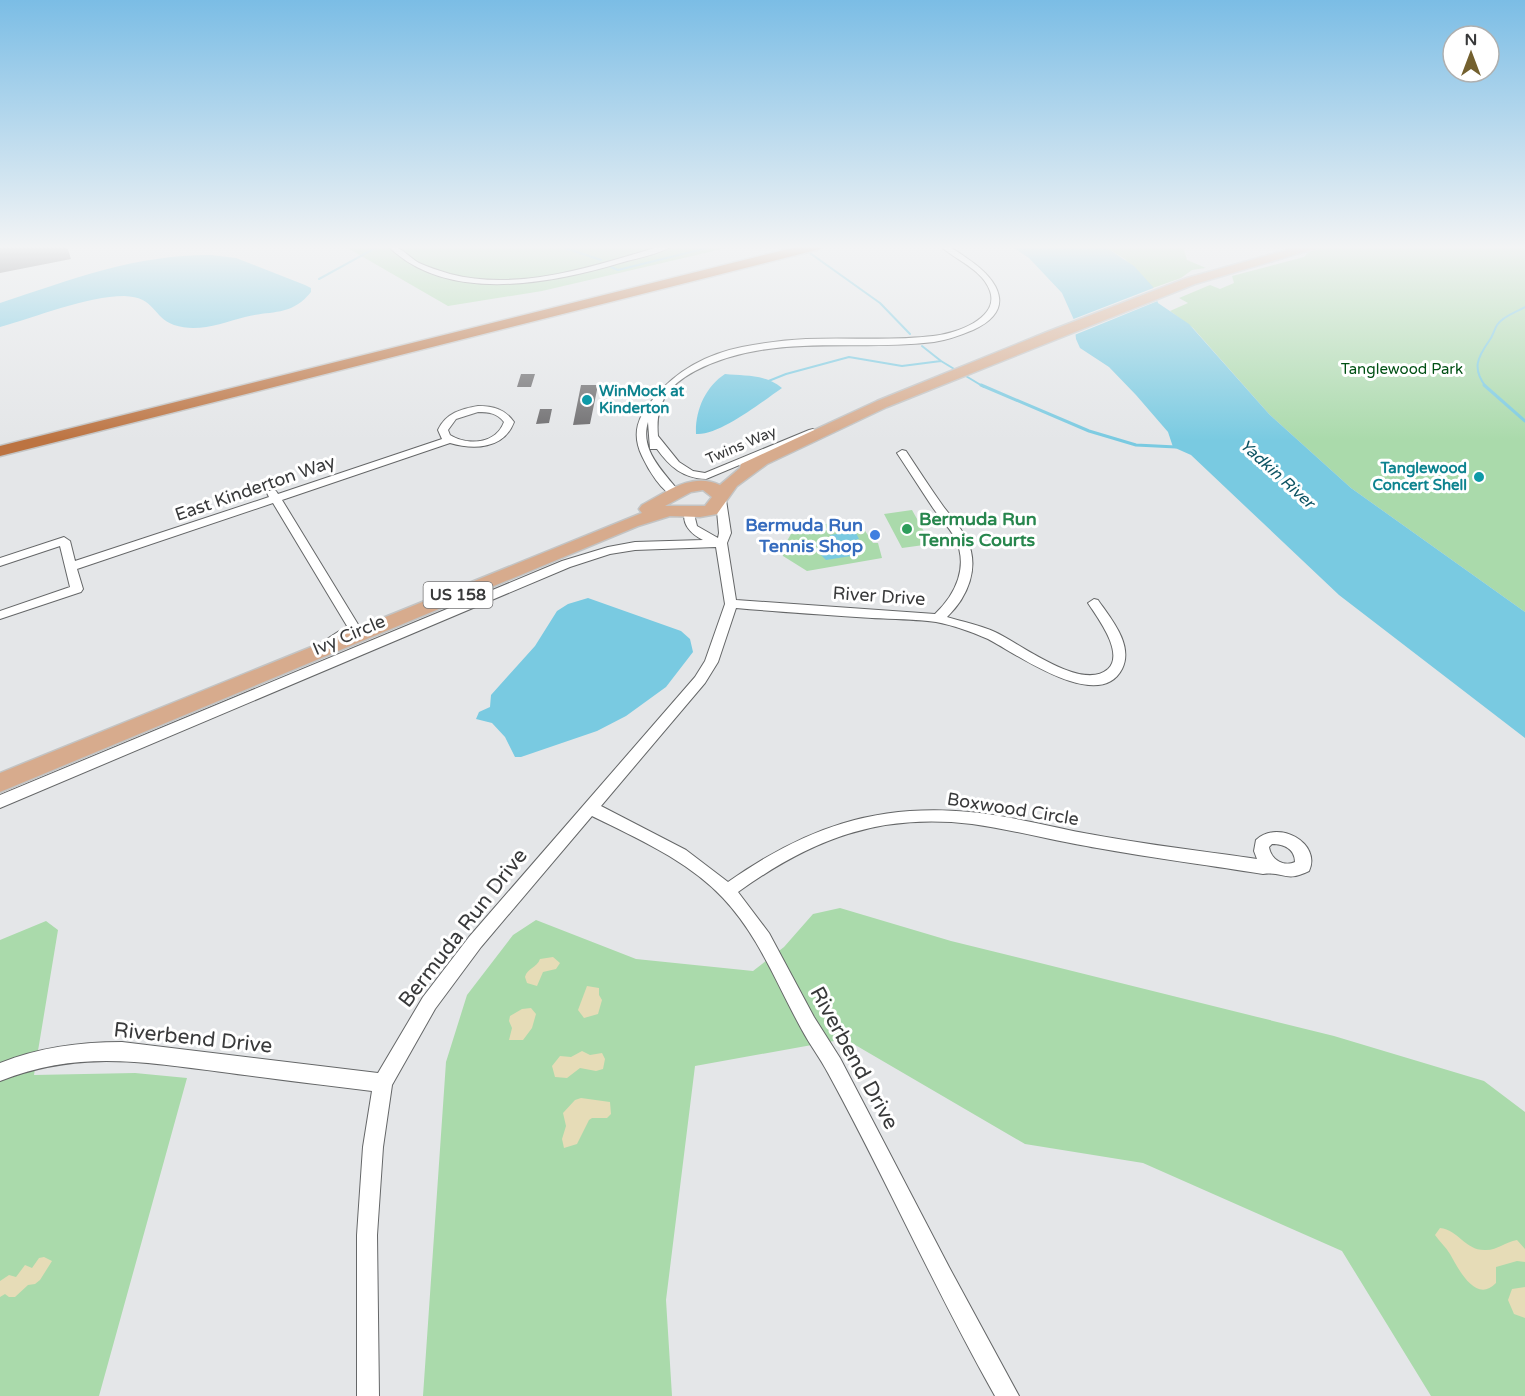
<svg xmlns="http://www.w3.org/2000/svg" width="1525" height="1396" font-family="'Varela Round',sans-serif">
	<rect width="100%" height="100%" fill="#e4e6e8"/>
	<path fill="#aadaab" d="M344 246H735L542 291 448 306Z
		M1104 246H1183L1187 260 1206 268 1192 270 1181 278 1153 288 1125 259Z
		M1314 246H1525V612L1351 488 1269 414 1193 328 1170 311 1188 303 1179 298 1210 285 1220 289 1234 283 1232 276 1304 257Z
		M912 510 931 544 902 548 884 514Z
		M848 521 850 525 860 523 873 543H878L882 558 807 571 783 556 782 550 791 534 811 529 813 532 827 530 825 524Z
		M840 908 951 941 1334 1036 1484 1081 1525 1112V1396H1431L1342 1251 1143 1163 1025 1144 845 1039 695 1066 666 1300 672 1396H423L446 1062 467 995 513 935 536 920 636 959 753 971 784 947 813 914Z
		M46 921 58 930 34 1075 135 1073 187 1078 99 1396H0V940Z"/>
	<path fill="#e6dcb7" d="M553 957 560 963 556 969 543 972 537 986 527 983 525 977C527 968 537 968 540 959Z
		M587 986 599 988V995L602 1000 598 1014 584 1018 578 1010Z
		M531 1008 536 1014 532 1028 523 1040H509L512 1028 509 1021 510 1016 522 1009Z
		M582 1051 590 1055 602 1053 605 1059 603 1069 596 1071 580 1068 567 1078 555 1077 552 1066 560 1056 571 1057Z
		M581 1098 610 1102 611 1114 607 1118H592L589 1120 577 1144 564 1148 562 1139 566 1126 563 1113 575 1100Z
		M1440 1228C1459 1230 1465 1251 1486 1250 1498 1250 1505 1242 1517 1240L1525 1249V1262L1517 1261 1496 1267V1283C1476 1304 1459 1270 1450 1254 1446 1247 1439 1241 1435 1235Z
		M44 1257 52 1261 40 1280 35 1284 28 1285 15 1297H9L5 1294 0 1297V1281L9 1275 16 1277 25 1265 32 1268 39 1258Z
		M1525 1287V1318L1514 1314 1508 1300 1512 1289Z"/>
	<path fill="#79cae1" d="M1011 246H1104L1134 266 1153 287 1158 303 1189 324 1269 414 1351 488 1525 612V738L1339 595 1191 455 1173 447 1168 432 1136 395 1109 367 1080 348 1076 339 1074 320 1062 293 1029 258Z
		M211 255 236 258 305 285 311 288V292C291 317 271 310 245 317 222 323 198 333 174 325 152 317 156 297 124 296 87 296 36 317 0 327V303C73 279 133 255 211 255Z
		M725 374C745 376 766 374 782 388 763 401 719 436 696 434 695 411 705 387 725 374Z
		M855 531 859 539 850 541 857 555 826 560 821 555V549L835 547 830 535Z
		M588 598 681 631 690 639 693 652 666 687 626 716 597 731 521 757H515L505 737 492 723 476 719 479 712 490 707 491 695 535 646 557 611 568 604Z"/>
	<path fill="#e4e6e8" d="M1156 287 1160 300 1072 336 1071 320Z"/>
	<g fill="none" stroke-linecap="round" stroke-linejoin="round">
		<path stroke="#79cae1" stroke-width="2" d="M559 246 601 260
			M800 246 880 303 910 334
			M611 267 618 270 715 246
			M319 279 379 246
			M922 346 941 361 984 387
			M766 382 786 374 849 357 902 366 941 361
			M1486 387C1472 369 1477 358 1489 341 1493 336 1494 330 1497 325 1503 316 1517 312 1525 307"/>
		<path stroke="#79cae1" stroke-width="3" d="M981 385 1089 431 1136 445 1176 447
			M1484 385 1525 421"/>
	</g>
	<path fill="#6d6c6e" d="M0 246H67L71 259 0 273Z
		M521 374H535L531 387H517Z
		M581 385H598L590 424 573 425Z
		M540 409H552L549 423 536 424Z"/>
	<g fill="none" stroke-linecap="round" stroke-linejoin="round">
		<defs>
			<path id="street" d="M388 246C401 245 408 257 419 263 428 267 440 271 450 274 519 292 595 266 661 246H672C658 255 636 258 620 263 550 284 446 304 388 246Z
				M940 246C951 245 959 253 968 259 999 280 1017 310 973 330 961 335 947 340 934 342 853 352 771 332 695 371 667 386 655 404 658 436L679 462 693 471 705 473 809 430 813 429 818 432 706 479C683 478 670 467 657 449H650L648 422C639 451 665 473 681 494L676 497C662 493 648 469 642 456 631 433 638 416 654 398 676 371 707 354 742 347 763 343 784 340 806 339 848 337 891 341 933 336 954 334 1000 319 990 291 983 270 956 260 940 246Z
				M478 406C493 406 505 409 514 422 504 449 474 450 450 443L282 500 359 626 357 633 333 643 327 639 347 626 273 503 77 569 83 589 81 592 0 619V611L70 587 60 546 0 566V558L64 537 70 541 75 561 269 497 267 493 268 491H276L278 494 442 439 438 430C446 413 461 409 478 406ZM478 412C489 412 497 413 504 422 496 444 468 446 450 435L448 430 456 419Z
				M902 450 906 451C918 469 930 488 943 506 951 517 961 527 967 540 980 567 968 597 947 617 963 622 980 625 995 632 1021 644 1082 692 1108 669 1125 653 1097 617 1088 603L1094 599 1098 600C1111 619 1134 645 1122 669 1099 714 1015 653 988 639 972 632 952 625 936 622 915 619 893 619 872 618 827 615 781 612 736 608L718 662 705 683 601 806 686 850 728 882C805 828 875 803 970 812 1012 816 1054 828 1095 835 1149 845 1203 851 1257 859L1254 851 1256 840C1278 819 1322 843 1309 871 1285 883 1284 871 1263 874 1208 865 1152 858 1097 848 1055 841 1014 830 972 824 879 813 812 839 738 892L769 933 814 1017 840 1058 949 1267 1019 1396H995C935 1290 886 1179 828 1073 820 1058 810 1045 802 1030 777 985 759 936 723 898 687 860 638 839 592 816L481 947 435 1009 392 1085 383 1147 377 1235 379 1396H357V1235L363 1147 372 1091C322 1085 272 1079 222 1072 141 1062 79 1050 0 1081V1063C40 1047 80 1042 122 1042L378 1073 423 997 469 937 695 677 705 661 725 604 716 547 635 550 610 554 570 567 0 808V795L562 561 608 547 635 542 703 540C691 534 681 524 685 510H693L697 526 718 538 719 533 716 500 721 497 726 500 731 533 727 543 736 600 935 614C956 594 969 566 955 538 949 527 940 518 933 508 921 490 909 471 897 453ZM1272 844C1284 844 1295 849 1295 862 1284 867 1271 860 1269 847Z"/>
			<path id="primary" d="M1301 246H1319L1317 248 1195 284 887 407 767 464 737 486 717 514 700 517 670 516 638 526 0 792V773L642 513 639 509 642 505C667 492 691 472 720 485L740 468 741 464 877 401 1047 332 1187 278ZM703 490 712 497 705 506H665L691 492Z"/>
			<path id="highway" d="M800 246H822L820 249 0 456V446Z"/>
		</defs>
		<use href="#street" stroke="#656768" stroke-width="2"/>
		<use href="#primary" stroke="#c3c4c4" stroke-width="3"/>
		<use href="#highway" stroke="#c3c4c4" stroke-width="3"/>
		<use href="#street" fill="#fff" fill-rule="evenodd"/>
		<use href="#primary" fill="#d7ab8d" fill-rule="evenodd"/>
		<use href="#highway" fill="#bc7341" fill-rule="evenodd"/>
	</g>
	<linearGradient id="sky" x2="0" y2="1"><stop stop-color="#7bbde5"/><stop offset="0.56" stop-color="#f3f4f5"/><stop offset="1" stop-color="#f3f4f5" stop-opacity="0"/></linearGradient>
	<rect width="1525" height="441" fill="url(#sky)"/>
	<g fill="#0f9aa8" stroke="#fff" stroke-width="2">
		<circle cx="587" cy="400" r="6"/>
		<circle cx="1479" cy="477" r="6"/>
	</g>
	<circle fill="#2e9e5b" stroke="#fff" stroke-width="2" cx="907" cy="529" r="6"/>
	<circle fill="#3f7fe0" stroke="#fff" stroke-width="2" cx="875" cy="535" r="6"/>
	<g text-anchor="middle" dominant-baseline="central" stroke-width="6" stroke-linejoin="round" paint-order="stroke">
		<g font-size="15" fill="#005014" stroke="#fff">
			<text x="1402" y="369">Tanglewood Park</text>
		</g>
		<g font-size="15" font-weight="bold" fill="#0d838f" stroke="#fff" text-anchor="start">
			<text x="599" y="391">WinMock at<tspan x="599" dy="17">Kinderton</tspan></text>
			<text x="1467" y="468" text-anchor="end">Tanglewood<tspan x="1467" dy="17">Concert Shell</tspan></text>
		</g>
		<g font-size="15" fill="#38393a" stroke="#fff">
			<text transform="translate(741 445) rotate(-23)">Twins Way</text>
		</g>
		<g font-size="16" font-style="italic" fill="#0c5363" stroke="#fff">
			<text transform="translate(1277 474) rotate(42)">Yadkin River</text>
		</g>
		<rect fill="#fff" stroke="#747475" stroke-width="1.5" x="423.5" y="582" width="69" height="26" rx="4.5"/>
		<g font-size="16" font-weight="bold" fill="#38393a">
			<text x="458" y="595">US 158</text>
		</g>
		<g font-size="18" fill="#38393a" stroke="#fff">
			<text transform="translate(255 488) rotate(-19)">East Kinderton Way</text>
			<text transform="translate(879 596) rotate(4)">River Drive</text>
			<text transform="translate(349 635) rotate(-23)">Ivy Circle</text>
			<text transform="translate(1013 809) rotate(9)">Boxwood Circle</text>
		</g>
		<g font-size="18" font-weight="bold" fill="#27864d" stroke="#fff" text-anchor="start">
			<text x="919" y="519">Bermuda Run<tspan x="919" dy="21">Tennis Courts</tspan></text>
		</g>
		<g font-size="18" font-weight="bold" fill="#366cbe" stroke="#fff" text-anchor="end">
			<text x="863" y="525">Bermuda Run<tspan x="863" dy="21">Tennis Shop</tspan></text>
		</g>
		<g font-size="21" fill="#38393a" stroke="#fff">
			<text transform="translate(463 928) rotate(-52)">Bermuda Run Drive</text>
			<text transform="translate(193 1038) rotate(6)">Riverbend Drive</text>
			<text transform="translate(854 1058) rotate(61)">Riverbend Drive</text>
		</g>
	</g>
	<g transform="translate(1471 54)"><circle r="28" fill="#ffffff" stroke="#afb0b0" stroke-width="1.5"/>
	<path d="M0-4.5L10 22L0 15L-10 22Z" fill="#73602f"/>
	<text y="-9" font-size="16" font-weight="bold" text-anchor="middle" fill="#38393a">N</text>
	</g>
</svg>
